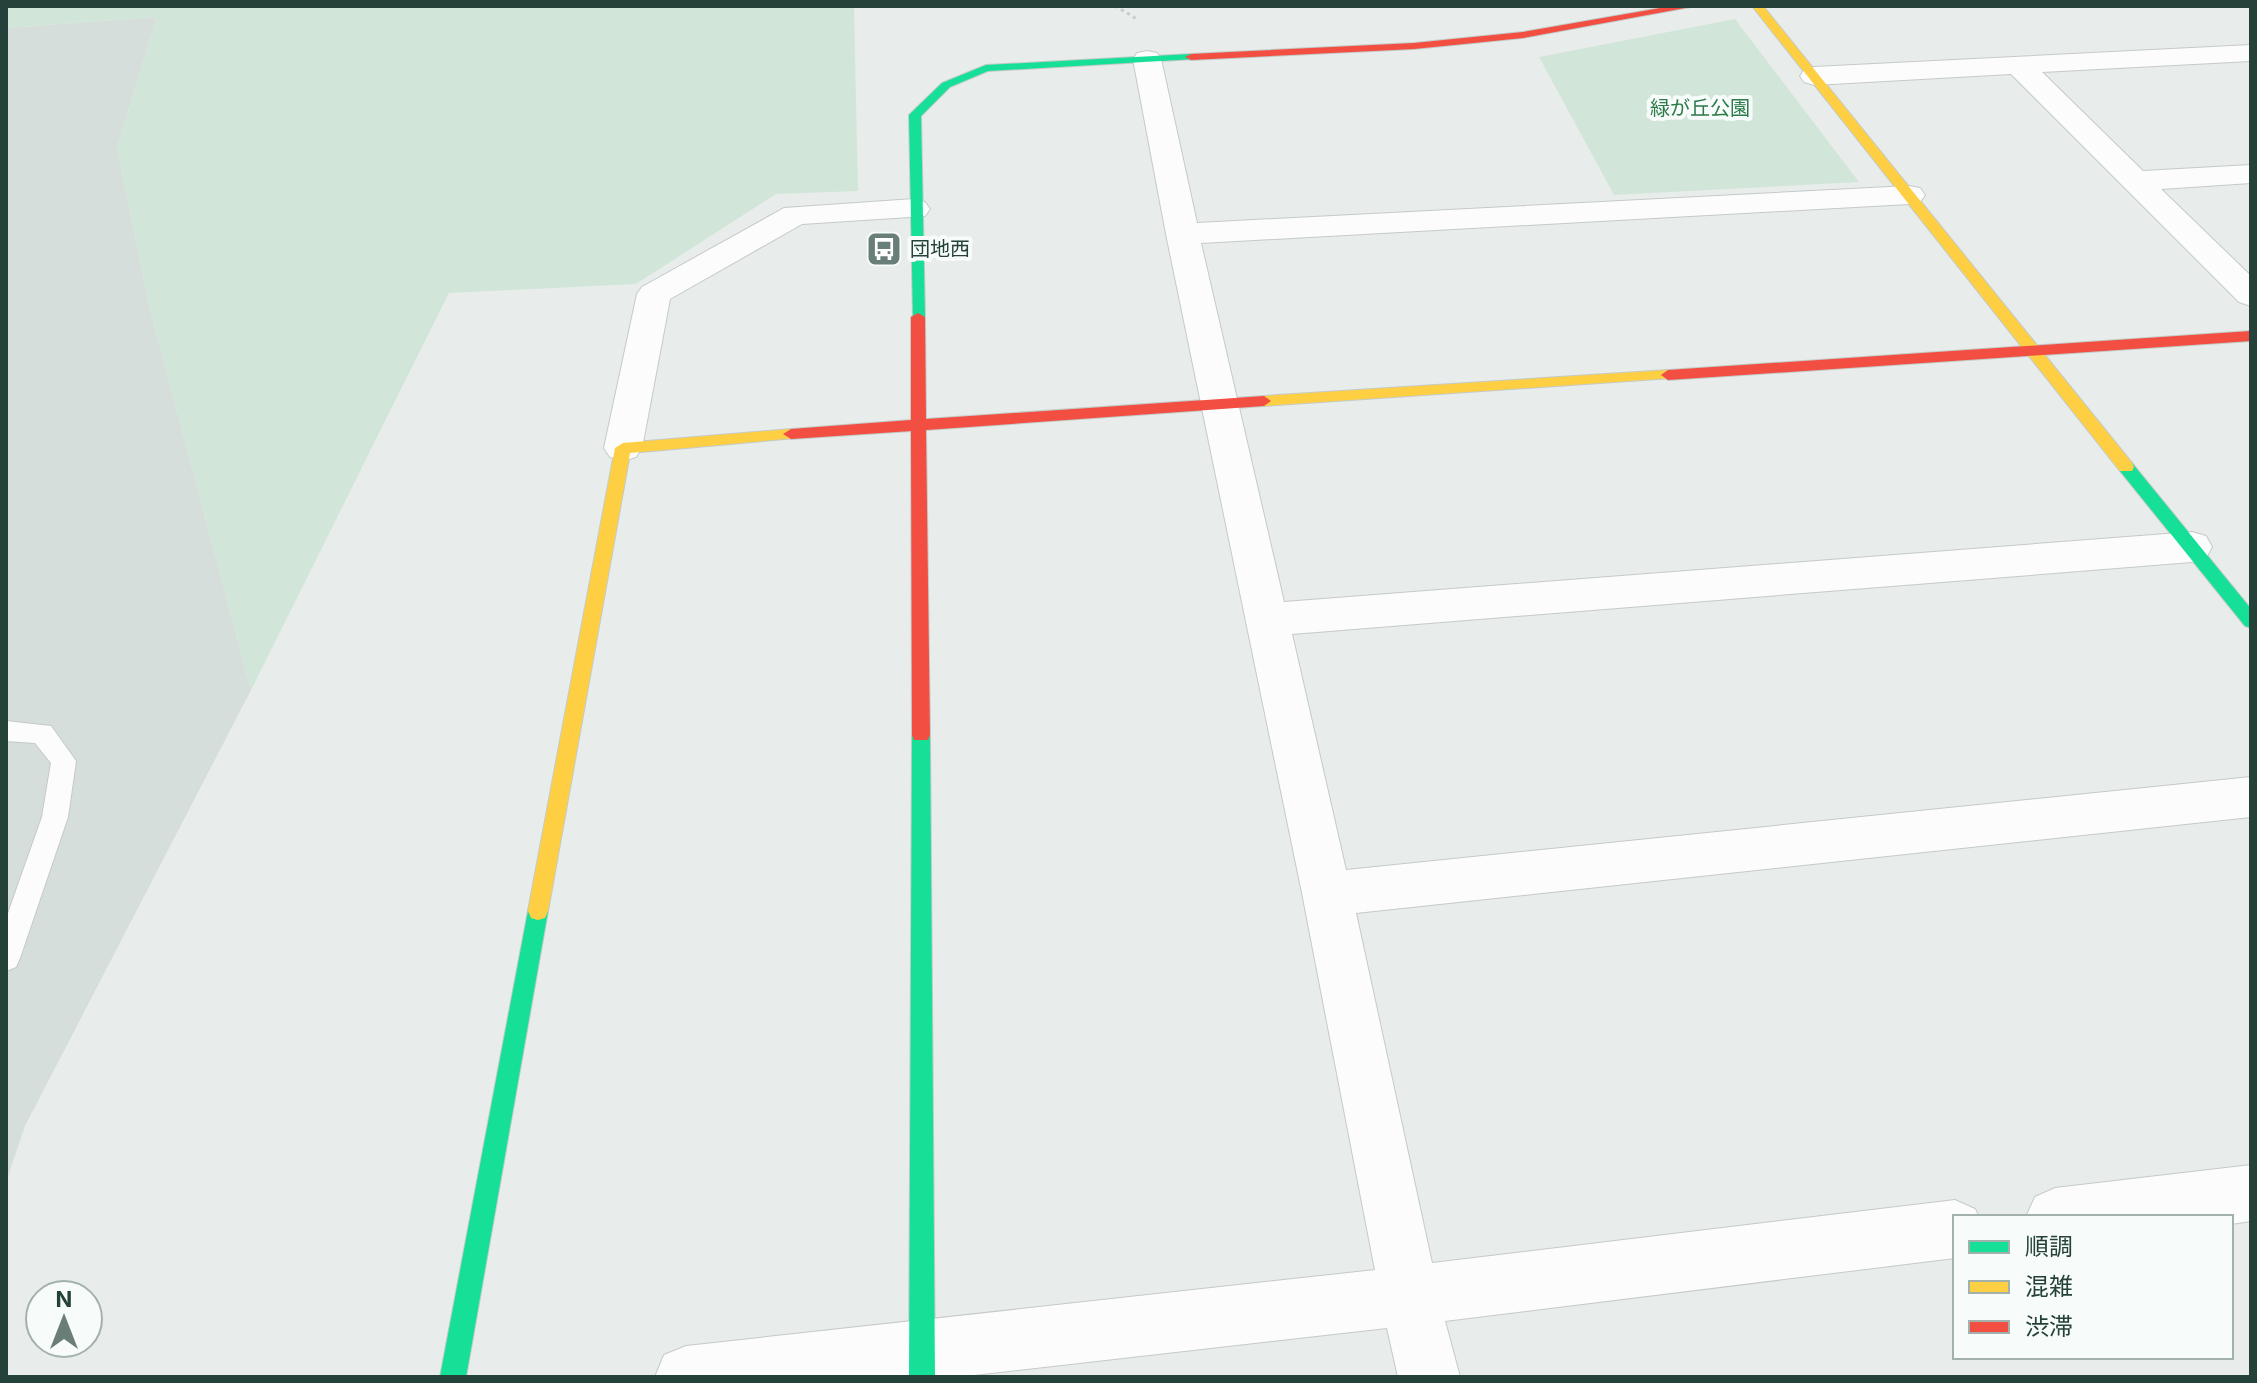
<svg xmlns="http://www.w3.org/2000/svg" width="2257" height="1383" font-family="Inter,'Noto Sans JP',sans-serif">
	<rect width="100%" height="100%" fill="#e8edeb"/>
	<path fill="#d6dedb" d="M157 17 117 148 150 309 251 690 25 1126 6 1182V28Z"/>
	<path fill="#d1e6d8" d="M6 6H854L858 191 776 194 636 284 449 293 251 690 150 309 117 148 157 17 6 28Z
		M1735 19 1859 182 1614 195 1539 57Z"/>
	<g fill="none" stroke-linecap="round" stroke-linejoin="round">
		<defs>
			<path id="lane" d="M6 721 51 726 76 761 68 817 20 958 16 967 6 971V919L42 817 51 763 35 743 6 741Z"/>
			<path id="street" d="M2251 45V61L2042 72 2143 171 2251 165V183L2161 189 2251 276V306L2239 302 2011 74 1814 85 1804 82 1800 76 1804 70 1814 67Z
				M1147 51 1157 53 1161 59 1197 223 1909 186 1920 188 1925 195 1920 202 1909 204 1201 243 1284 602 2192 532 2206 536 2212 547 2206 558 2192 562 1292 634 1346 870 2251 777V817L1356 913 1432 1263 1955 1200 1975 1209 1979 1217H1955V1258L1445 1321 1460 1377H1398L1387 1328 956 1377H655L664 1355 686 1346 1375 1270 1302 893 1166 234 1133 59 1137 53Z
				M914 199 925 202 930 209 925 216 802 224 670 299 642 448 636 457 623 461 610 457 604 448 637 294 642 287 784 208Z
				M2251 1165V1221L2231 1224V1217H2026L2035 1197 2055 1188Z"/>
			<path id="fast" d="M1191 54 1195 55V59L988 71 950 87 921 116 925 317 923 320H913L909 115 942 83 986 65Z
				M2126 461 2132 463 2251 609V628L2245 626 2120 471 2118 467Z
				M921 727 928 730 930 735 935 1377H909L912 735 914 730Z
				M538 902 545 904 548 911 466 1377H440L528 911 531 904Z"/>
			<path id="slow" d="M1752 6H1763L2132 463 2134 467 2132 471H2120Z
				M1668 370 1673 372V378L1264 406 1257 401 1264 396Z
				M791 429 799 434 796 438 630 453 548 911 545 918 538 920 531 918 528 911 615 448 623 443Z"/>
			<path id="jam" d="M1672 6H1696L1523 38 1414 49 1191 60 1185 57 1191 54 1414 43 1523 32Z
				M918 313 925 317 926 419 1264 396 1271 401 1264 406 926 430 930 735 928 740H914L912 735 911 431 791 439 783 434 791 429 911 420V317Z
				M2251 331V341L1668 380 1661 375 1668 370Z"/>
		</defs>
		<use href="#lane" stroke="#c5cac8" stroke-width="2"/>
		<use href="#street" stroke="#c5cac8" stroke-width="2"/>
		<use href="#fast" stroke="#c3cbc8" stroke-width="2"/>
		<use href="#slow" stroke="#c3cbc8" stroke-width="2"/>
		<use href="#jam" stroke="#c3cbc8" stroke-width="2"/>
		<path stroke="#c3ccca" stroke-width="3" stroke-dasharray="3 4" stroke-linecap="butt" d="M1115 6 1134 17 1136 22"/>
		<use href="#lane" fill="#fcfcfc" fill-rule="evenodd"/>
		<use href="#street" fill="#fcfcfc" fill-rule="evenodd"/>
		<use href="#fast" fill="#16e098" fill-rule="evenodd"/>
		<use href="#slow" fill="#ffcf43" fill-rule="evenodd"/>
		<use href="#jam" fill="#f24e42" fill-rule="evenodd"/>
	</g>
	<defs>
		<symbol id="bus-square" viewBox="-11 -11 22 22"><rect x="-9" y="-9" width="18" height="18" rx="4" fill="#697e78" stroke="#f7fbf9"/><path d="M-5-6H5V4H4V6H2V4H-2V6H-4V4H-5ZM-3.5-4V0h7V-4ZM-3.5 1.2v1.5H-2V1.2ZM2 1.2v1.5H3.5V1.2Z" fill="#fff"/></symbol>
	</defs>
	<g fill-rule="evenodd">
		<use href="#bus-square" x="864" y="229" width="40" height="40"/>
	</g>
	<g text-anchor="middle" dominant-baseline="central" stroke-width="8" stroke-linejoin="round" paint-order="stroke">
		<g font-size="20" fill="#2d7a4b" stroke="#f7fbf9">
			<text x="1700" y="108">緑が丘公園</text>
		</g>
		<g font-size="20" fill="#24423a" stroke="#f7fbf9" text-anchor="start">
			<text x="910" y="249">団地西</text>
		</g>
	</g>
	<rect width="2257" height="1383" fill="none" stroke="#24423a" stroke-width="16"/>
	<rect x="1953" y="1215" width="280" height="144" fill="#f7fbf9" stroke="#a3b1ad" stroke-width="2"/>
	<rect x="1969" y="1241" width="40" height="12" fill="#16e098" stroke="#a3b1ad" stroke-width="2"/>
	<text x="2025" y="1255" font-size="24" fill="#24423a">順調</text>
	<rect x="1969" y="1281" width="40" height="12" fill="#ffcf43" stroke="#a3b1ad" stroke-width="2"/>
	<text x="2025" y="1295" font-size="24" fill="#24423a">混雑</text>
	<rect x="1969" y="1321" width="40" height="12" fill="#f24e42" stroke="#a3b1ad" stroke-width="2"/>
	<text x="2025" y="1335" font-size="24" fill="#24423a">渋滞</text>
	<g transform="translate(64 1319)"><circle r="38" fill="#f7fbf9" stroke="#a3b1ad" stroke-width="2"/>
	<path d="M0-6L14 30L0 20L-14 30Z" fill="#697e78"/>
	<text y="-12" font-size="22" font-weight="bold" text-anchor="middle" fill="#24423a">N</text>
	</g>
</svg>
